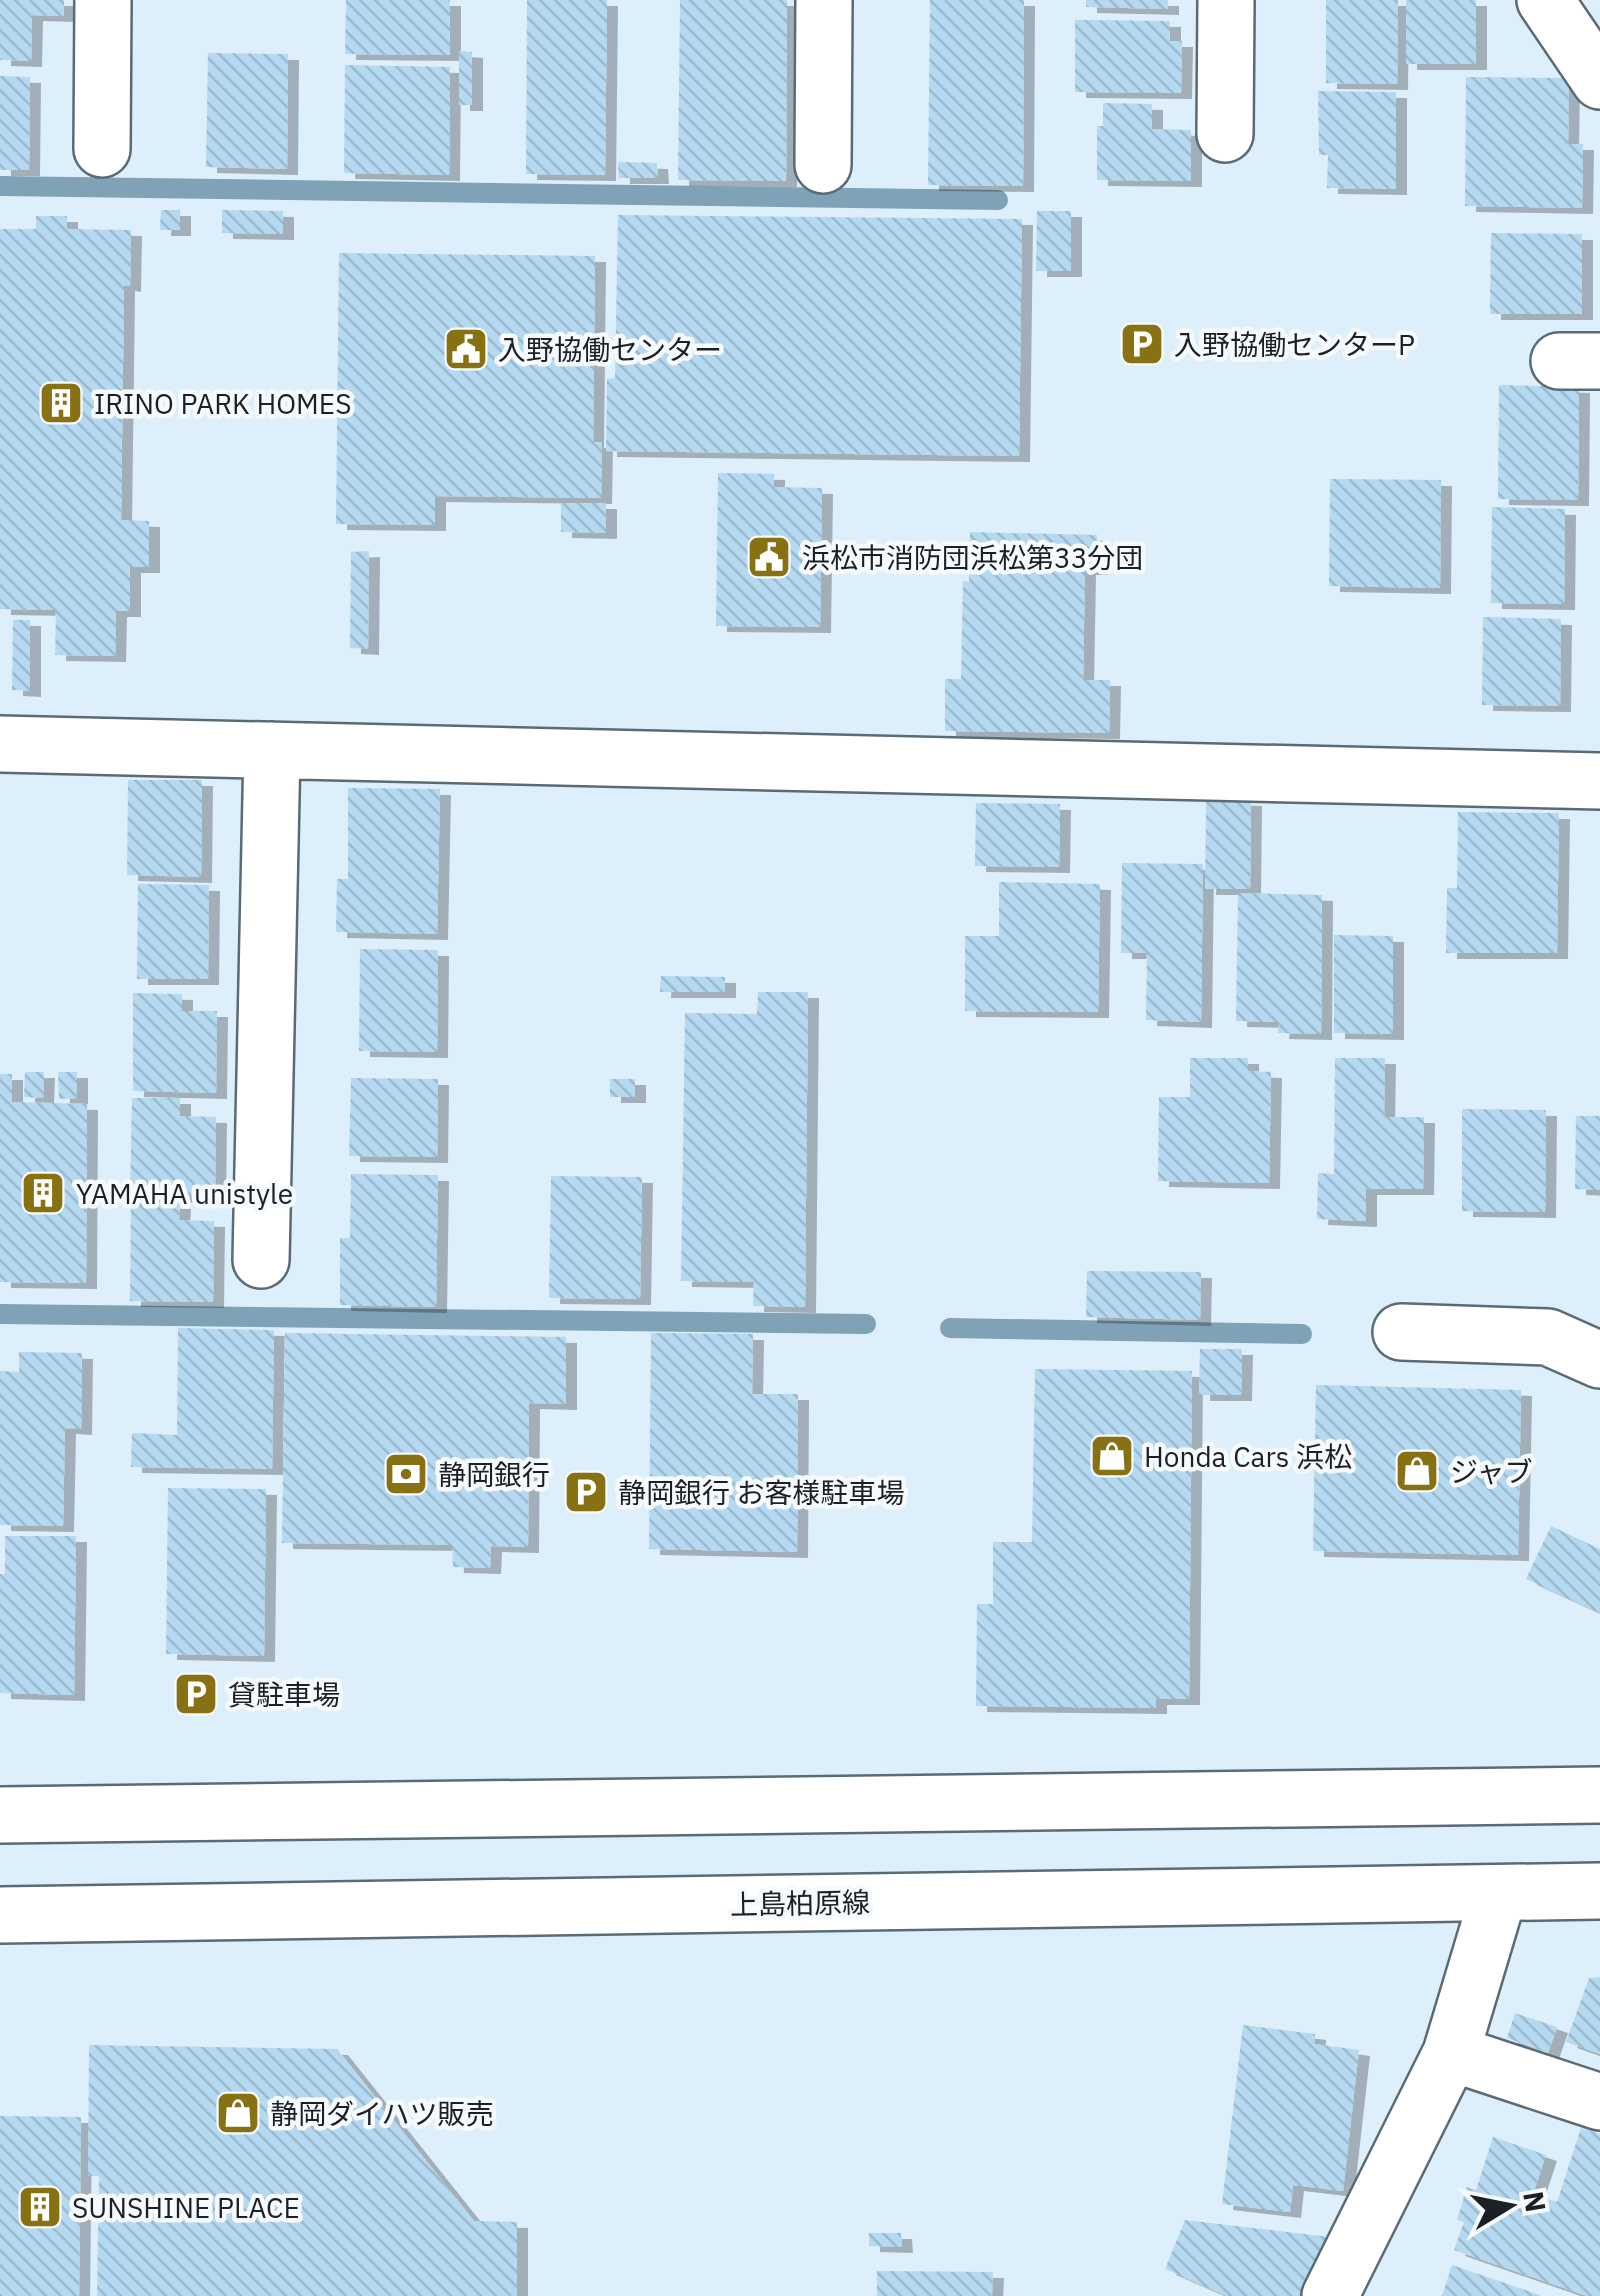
<svg xmlns="http://www.w3.org/2000/svg" width="1600" height="2296" font-family="'IBM Plex Sans','Noto Sans JP',sans-serif">
	<defs>
		<pattern id="building-back-hatch" width="6" height="6" patternUnits="userSpaceOnUse" patternTransform="scale(2.5)"><rect width="6" height="6" fill="#b5d9f0"/><path d="M-1 5l2 2M0 0l6 6M5-1l2 2" fill="none" stroke="#9bbace"/></pattern>
		<filter id="shadow"><feDropShadow dx="11" dy="6" stdDeviation="0" flood-color="#0004"/></filter>
	</defs>
	<rect width="100%" height="100%" fill="#ddeffb"/>
	<g fill="none" stroke-linecap="round" stroke-linejoin="round">
		<path stroke="#7fa2b7" stroke-width="20" d="M0 186 998 200
			M0 1314 866 1324
			M950 1328 1302 1334"/>
	</g>
	<path fill="url(#building-back-hatch)" filter="url(#shadow)" d="M0 0H64V16L32 15 31 61 0 60Z
		M346 0H450V55L345 54Z
		M527 0H607L605 175 526 174Z
		M680 0H787L786 181 678 180Z
		M930 0H1024L1023 186 928 185Z
		M1086 0H1168V9L1086 7Z
		M1326 0H1398L1397 84 1326 83Z
		M1406 0H1476V64H1406Z
		M1075 20 1170 21V41H1182L1181 93 1075 92Z
		M459 51 472 52V105H459Z
		M208 53 288 54 287 169 206 167Z
		M345 65 450 67 449 175 344 173Z
		M0 76 30 77 29 170H0Z
		M1466 77 1569 78 1568 144H1583L1582 208 1465 206Z
		M1318 91 1396 92V189L1327 188 1328 155H1319Z
		M1103 103 1152 104V129L1191 130V181L1097 180V126H1103Z
		M618 162 657 163 658 178H619Z
		M161 210H180V230H160Z
		M222 210 283 211V234L222 233Z
		M1037 211H1071V271H1036Z
		M618 215 1022 219 1019 456 606 451 607 379 615 378Z
		M36 216H67V229L131 230 130 286 124 285 121 520 149 521V567H130V611H116L115 656 55 655 56 610 0 609V229H36Z
		M1491 233 1582 234V314H1490Z
		M339 253 595 256 593 442H602L601 498 435 496V525L336 524Z
		M1499 385 1579 387 1578 500 1498 499Z
		M718 473 774 474V487L822 488 820 627 716 626Z
		M1330 479 1441 480 1440 588 1329 586Z
		M561 503H606V533L561 532Z
		M1492 507 1565 509 1564 604 1491 603Z
		M970 532 1097 535V569H1085L1083 680H1110L1109 733 945 731V679H961L963 581 969 582Z
		M369 551 368 649 350 648 351 552Z
		M1483 617 1561 619 1560 706 1482 705Z
		M13 620H30V691L12 690Z
		M128 780H202L201 877 127 875Z
		M348 788 440 789 437 934 336 932 337 879H348Z
		M1206 799 1251 800 1250 889H1205Z
		M976 803 1060 804 1059 867 975 866Z
		M1458 812 1559 813 1557 953H1446L1447 888H1457Z
		M1122 863 1203 864 1201 1022 1146 1020 1147 953H1121Z
		M999 882 1100 884 1098 1012 965 1011V936H999Z
		M138 884 209 885 208 979H137Z
		M1238 893 1322 895 1321 1034 1278 1033 1279 1022 1236 1021Z
		M1334 935 1393 936V1034L1334 1033Z
		M360 949 438 950 437 1052 359 1051Z
		M661 976 725 977V992H660Z
		M758 992H808L805 1307 753 1306 754 1282 681 1281 685 1013 757 1014Z
		M133 993 182 994V1011H217L216 1093 133 1091Z
		M1190 1058H1248V1071L1271 1072 1269 1183 1158 1181 1159 1097H1190Z
		M1335 1058H1385L1384 1117H1424L1423 1189H1366V1221L1317 1219 1318 1173 1334 1174Z
		M25 1072H44L43 1098 24 1097Z
		M58 1072H77V1098L59 1099Z
		M0 1074H12V1102L87 1104 86 1283 0 1282Z
		M351 1078 438 1079 437 1157 349 1156Z
		M610 1079H635V1097H610Z
		M132 1098H180V1116L216 1117 215 1197H130Z
		M1462 1109 1546 1110 1545 1212 1462 1211Z
		M1576 1116H1600V1190L1575 1189Z
		M351 1174 438 1175 436 1307 340 1305V1238H350Z
		M551 1176 642 1177 640 1299 549 1298Z
		M131 1202 180 1203 179 1220 214 1221 213 1302 130 1301Z
		M1087 1271 1201 1272 1200 1320 1086 1317Z
		M178 1328 274 1330 272 1469 131 1467 132 1433 177 1435Z
		M285 1333 566 1337V1404L529 1403 528 1547 491 1546 490 1568 453 1567 452 1545 282 1543Z
		M651 1333 753 1334 752 1394H798L797 1552 649 1549Z
		M1200 1349H1242L1241 1395H1199Z
		M19 1352 82 1353 81 1429 65 1428 63 1526 0 1525V1371L19 1372Z
		M1035 1369 1192 1371 1189 1699H1156V1708L976 1706 977 1604H993V1542H1032Z
		M1316 1385 1521 1390 1518 1555 1313 1551Z
		M168 1488 266 1489 264 1656 166 1654Z
		M1551 1526 1600 1549V1613L1526 1579Z
		M5 1536H76L74 1695 0 1693V1574H5Z
		M1600 1977V2054L1566 2042 1589 1978Z
		M1515 2013 1557 2027 1548 2053 1507 2038Z
		M1243 2025 1315 2034 1314 2044 1359 2050 1343 2191 1293 2185 1290 2212 1222 2204Z
		M89 2045 337 2049 474 2221 517 2222V2296H97L99 2176H88Z
		M0 2116 81 2117 79 2296H0Z
		M1581 2128 1600 2134V2296H1587L1454 2250 1464 2222 1457 2220 1467 2187 1476 2190 1493 2137 1546 2155 1533 2194 1557 2202Z
		M1185 2220 1329 2237 1304 2296H1227L1165 2269Z
		M869 2233H901L902 2247 869 2246Z
		M1452 2265 1540 2295V2296H1442Z
		M877 2271 993 2272 992 2296H877Z"/>
	<g fill="none" stroke-linecap="round" stroke-linejoin="round">
		<defs>
			<path id="street" d="M1545 0 1600 81
				M1225 134 1226 0
				M102 149 103 0
				M823 165 824 0
				M1559 361H1600
				M0 744 1600 781
				M261 1260 272 750
				M1401 1332 1548 1337 1600 1360
				M1451 2053 1600 2102
				M1330 2296 1451 2053 1499 1893"/>
			<path id="secondary" d="M0 1815 1600 1795
				M0 1915 1600 1891"/>
		</defs>
		<use href="#street" stroke="#5b6b75" stroke-width="60"/>
		<use href="#secondary" stroke="#5b6b75" stroke-width="60"/>
		<use href="#street" stroke="#fff" stroke-width="55"/>
		<use href="#secondary" stroke="#fff" stroke-width="55"/>
	</g>
	<defs>
		<symbol id="parking-square" viewBox="-11 -11 22 22"><rect x="-9" y="-9" width="18" height="18" rx="4" fill="#887112" stroke="#f6fafc"/><path d="M-3.5-5.5H1a3.5 3.5 0 0 1 0 7H-1V5.5H-3.5ZM-1-3.4V-.6H.8a1.4 1.4 0 0 0 0-2.8Z" fill="#fff"/></symbol>
		<symbol id="civic-square" viewBox="-11 -11 22 22"><rect x="-9" y="-9" width="18" height="18" rx="4" fill="#887112" stroke="#f6fafc"/><path d="M-.6-6.5H3V-4.5H.6V-3L4-1V1h2V6H-6V1h2V-1L-.6-3ZM-1.2 2.5V6h2.4V2.5Z" fill="#fff"/></symbol>
		<symbol id="building-square" viewBox="-11 -11 22 22"><rect x="-9" y="-9" width="18" height="18" rx="4" fill="#887112" stroke="#f6fafc"/><path d="M-4-6H4V6H1V3H-1V6H-4ZM-2.5-4.3h1.7v1.8h-1.7ZM.8-4.3h1.7v1.8H.8ZM-2.5-1h1.7V.8h-1.7ZM.8-1h1.7V.8H.8Z" fill="#fff"/></symbol>
		<symbol id="shop-square" viewBox="-11 -11 22 22"><rect x="-9" y="-9" width="18" height="18" rx="4" fill="#887112" stroke="#f6fafc"/><path d="M-5-2.5h2.3a2.7 3.5 0 0 1 5.4 0H5L5.5 6h-11ZM-1.5-2.5h3a1.5 2.3 0 0 0-3 0Z" fill="#fff"/></symbol>
		<symbol id="bank-square" viewBox="-11 -11 22 22"><rect x="-9" y="-9" width="18" height="18" rx="4" fill="#887112" stroke="#f6fafc"/><path d="M-6-4H6V4H-6ZM0-2.3a2.3 2.3 0 1 0 0 4.6a2.3 2.3 0 1 0 0-4.6Z" fill="#fff"/></symbol>
	</defs>
	<g fill-rule="evenodd">
		<use href="#parking-square" x="1117" y="319" width="50" height="50"/>
		<use href="#civic-square" x="441" y="324" width="50" height="50"/>
		<use href="#building-square" x="36" y="378" width="50" height="50"/>
		<use href="#civic-square" x="744" y="532" width="50" height="50"/>
		<use href="#building-square" x="18" y="1168" width="50" height="50"/>
		<use href="#shop-square" x="1087" y="1431" width="50" height="50"/>
		<use href="#shop-square" x="1392" y="1446" width="50" height="50"/>
		<use href="#bank-square" x="381" y="1449" width="50" height="50"/>
		<use href="#parking-square" x="561" y="1467" width="50" height="50"/>
		<use href="#parking-square" x="171" y="1669" width="50" height="50"/>
		<use href="#shop-square" x="213" y="2088" width="50" height="50"/>
		<use href="#building-square" x="15" y="2182" width="50" height="50"/>
	</g>
	<g text-anchor="middle" dominant-baseline="central" stroke-width="9" stroke-linejoin="round" paint-order="stroke">
		<g font-size="28" fill="#1a2025" stroke="#f6fafc" text-anchor="start">
			<text x="1174" y="344">入野協働センターP</text>
			<text x="498" y="349">入野協働センター</text>
			<text x="94" y="403">IRINO PARK HOMES</text>
			<text x="802" y="557">浜松市消防団浜松第33分団</text>
			<text x="76" y="1193">YAMAHA unistyle</text>
			<text x="1144" y="1456">Honda Cars 浜松</text>
			<text x="1450" y="1471">ジャブ</text>
			<text x="438" y="1474">静岡銀行</text>
			<text x="618" y="1492">静岡銀行 お客様駐車場</text>
			<text x="228" y="1694">貸駐車場</text>
			<text x="270" y="2113">静岡ダイハツ販売</text>
			<text x="72" y="2207">SUNSHINE PLACE</text>
		</g>
		<g font-size="28" fill="#1a2025" stroke="#f6fafc">
			<text transform="translate(800 1903) rotate(-1)">上島柏原線</text>
		</g>
	</g>
	<g transform="translate(1510 2206) rotate(80)" stroke="#f6fafc" stroke-width="8" paint-order="stroke">
	<path d="M0-8L18 38L0 25L-18 38Z" fill="#1a2025"/>
	<text y="-15" font-size="28" font-weight="bold" text-anchor="middle" fill="#1a2025">N</text>
	</g>
</svg>
